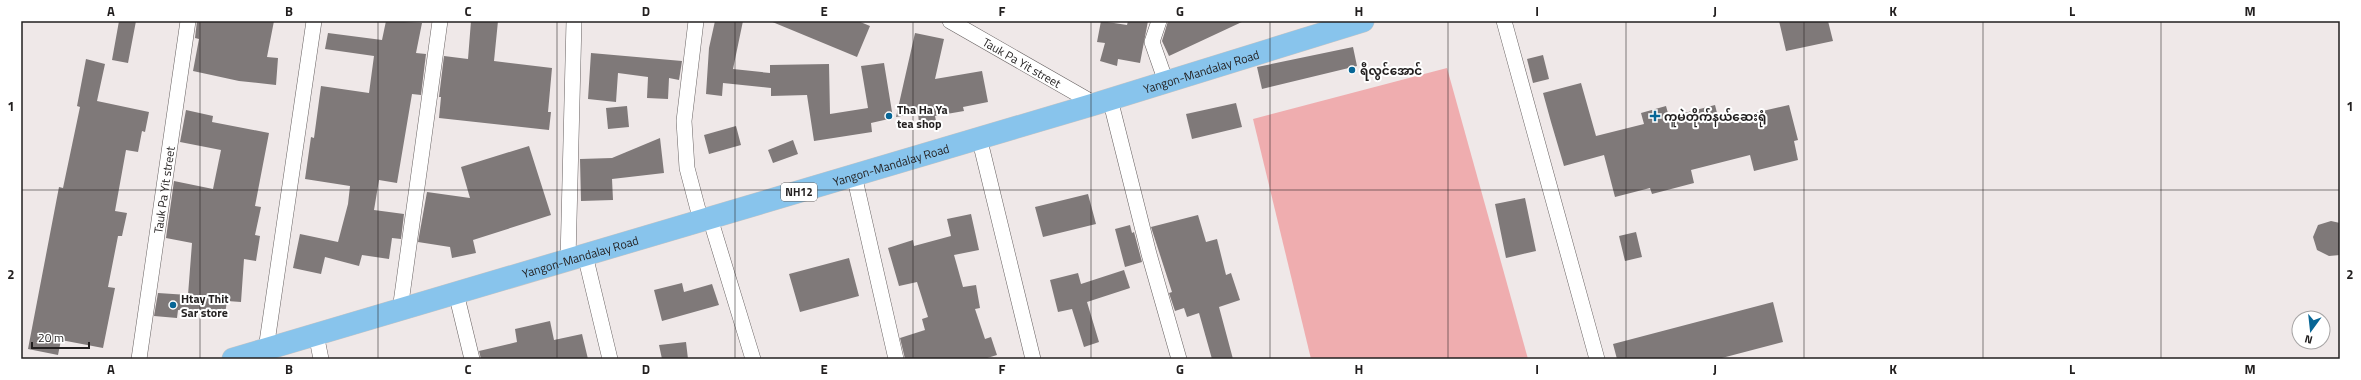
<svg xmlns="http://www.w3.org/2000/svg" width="2361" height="380" font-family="'Titillium Web','Noto Sans Myanmar',sans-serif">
	<rect width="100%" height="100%" fill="#efe8e8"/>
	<path fill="#efadaf" d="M1447 68 1528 359H1311L1253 119Z"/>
	<path fill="#7f7979" d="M119 21H136L128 63 112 60Z
		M197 21H274L267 57 278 58 276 85 239 81 193 71 199 39 195 38Z
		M386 21 422 23 416 53 426 54 421 95 412 94 397 183 379 180 374 210 404 214 401 239 392 238 389 259 362 255 359 266 325 257 321 274 293 268 300 234 338 242 348 204 350 186 305 179 311 137 314 138 321 86 369 93 374 56 325 49 328 33 382 40Z
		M471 21H498L494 61 552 68 548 112H551L549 130 439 118 441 97H439L444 56 468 59Z
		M715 21H743L733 69 770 73V65L829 64 830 114 868 108 861 66 884 63 893 118 871 123 872 132 814 141 807 95 771 96V88L723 83 722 96 706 94 709 48Z
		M770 21H858L870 26 857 57Z
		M1101 21 1127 25 1128 21H1148L1140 63 1118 59 1117 66 1100 61 1105 43 1097 42Z
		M1168 21H1244L1169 56 1162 41Z
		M1779 21H1828L1833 41 1786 51Z
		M915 33 944 39 935 79 982 71 988 102 963 107 964 111 935 116 936 121 919 123 918 113 896 117Z
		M1353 47 1357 66 1262 89 1257 67Z
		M591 53 682 61 679 80 669 78 668 99 647 98 648 77 618 73 616 102 588 99Z
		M1543 55 1549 79 1533 83 1527 59Z
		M86 59 105 64 97 101 149 112 145 132 142 131 138 152 126 150 115 211 127 213 122 236H118L108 287 115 288 103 348 61 340 58 355 28 349 59 187 63 188 80 107 77 106Z
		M1581 83 1596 136 1644 124 1641 113 1666 106 1669 117 1715 105 1719 121 1789 105 1798 140 1794 141 1798 160 1754 171 1750 155 1691 170 1694 183 1652 194 1650 188 1615 197 1604 155 1564 166 1551 122 1543 93Z
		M1236 103 1242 127 1192 139 1186 114Z
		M627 106 629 127 608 129 606 108Z
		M186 110 213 116 212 122 269 133 255 206 261 207 255 235 260 236 256 261 244 259 241 302 227 301 225 314 178 310 177 318 154 316 158 293 188 295 192 243 166 238 174 181 213 189 221 150 180 142Z
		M736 126 741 145 709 154 704 135Z
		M660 138 664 173 612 179 613 200 581 201 580 159 612 158Z
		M793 140 798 154 773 163 768 150Z
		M529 146 551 215 473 240 476 253 452 258 450 247 418 242 427 192 470 198 461 167Z
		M1088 194 1096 224 1043 237 1035 207Z
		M1525 198 1536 251 1506 258 1495 204Z
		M971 214 979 250 954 255 963 287 976 285 980 308 975 309 985 339 991 337 997 355 984 359H905L900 338 925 330 922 319 928 317 917 282 899 286 888 248 913 240 914 246 951 236 947 219Z
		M1198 215 1206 242 1217 239 1226 275 1231 273 1240 300 1219 307 1233 359H1212L1199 313 1187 317 1184 308 1175 311 1169 293 1172 292 1151 227Z
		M2331 221 2340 223V255L2329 256 2317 250 2313 237 2318 225Z
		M1130 225 1132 233 1134 232 1142 262 1125 267 1115 229Z
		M1636 232 1642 257 1625 261 1619 236Z
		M849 258 859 296 800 312 789 274Z
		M1124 270 1130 288 1087 302 1099 342 1084 347 1072 309 1058 312 1050 280 1078 273 1081 284Z
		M682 283 684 292 712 284 719 305 662 321 654 290Z
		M1773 302 1783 342 1718 359H1617L1613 344Z
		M550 321 554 340 582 334 588 359H481L479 351 517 342 515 329Z
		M686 342 688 359H662L659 345Z"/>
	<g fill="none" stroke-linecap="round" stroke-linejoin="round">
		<defs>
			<g id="minor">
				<path d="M696 21 684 121 687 168 701 221"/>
				<path id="s1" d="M950 21 1095 104"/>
				<path d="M1159 21 1152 42 1166 82"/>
				<path d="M1504 21 1597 359"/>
				<path d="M1110 99 1149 254 1179 359"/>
				<path d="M979 137 1033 359"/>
				<path d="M854 175 896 359"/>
				<path d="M710 218 753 359"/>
				<path d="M585 255 610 359"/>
				<path d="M568 260 574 21"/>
				<path d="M456 293 472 359"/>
				<path d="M400 310 440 21"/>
				<path d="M316 334 321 359"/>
				<path d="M266 349 314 21"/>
				<path id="s2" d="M139 359 188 21"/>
			</g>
			<g id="trunk">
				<path id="s3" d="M233 359 1095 104 1363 21"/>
			</g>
		</defs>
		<use href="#minor" stroke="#696363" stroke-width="16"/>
		<use href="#trunk" stroke="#c6c5c5" stroke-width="23"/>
		<use href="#minor" stroke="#fff" stroke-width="15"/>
		<use href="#trunk" stroke="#88c4ec" stroke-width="22"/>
	</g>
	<path fill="none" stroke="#221f1f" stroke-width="1" stroke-opacity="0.55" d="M200 21V359M378 21V359M557 21V359M735 21V359M913 21V359M1091 21V359M1270 21V359M1448 21V359M1626 21V359M1804 21V359M1983 21V359M2161 21V359M21 190H2340"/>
	<g fill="#076696" stroke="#fff" stroke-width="1.5">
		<circle cx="1352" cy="70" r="4"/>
		<circle cx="889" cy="116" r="4"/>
		<path d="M1653 110h4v4h4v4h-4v4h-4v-4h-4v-4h4z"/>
		<circle cx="173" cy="305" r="4"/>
	</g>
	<g text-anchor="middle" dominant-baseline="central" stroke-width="4" stroke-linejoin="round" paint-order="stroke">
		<rect fill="#fff" stroke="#646262" stroke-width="1" x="781" y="183" width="36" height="18" rx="3"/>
		<g font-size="11" font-weight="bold" fill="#221f1f">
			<text x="799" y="192">NH12</text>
		</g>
		<g font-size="12" fill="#221f1f" stroke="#fff">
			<text stroke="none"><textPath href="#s1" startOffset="83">Tauk Pa Yit street</textPath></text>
			<text stroke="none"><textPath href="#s3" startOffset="1010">Yangon-Mandalay Road</textPath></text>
			<text stroke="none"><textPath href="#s3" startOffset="686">Yangon-Mandalay Road</textPath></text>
			<text stroke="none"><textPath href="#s2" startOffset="171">Tauk Pa Yit street</textPath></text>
			<text stroke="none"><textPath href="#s3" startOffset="362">Yangon-Mandalay Road</textPath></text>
		</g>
		<g font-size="12" font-weight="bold" fill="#221f1f" stroke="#fff" text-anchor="start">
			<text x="1360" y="70">ရီလွင်အောင်</text>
			<text x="897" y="109">Tha Ha Ya<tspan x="897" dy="14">tea shop</tspan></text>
			<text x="1664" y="116">ကူမဲတိုက်နယ်ဆေးရုံ</text>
			<text x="181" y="298">Htay Thit<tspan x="181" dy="14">Sar store</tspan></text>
		</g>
	</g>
	<rect width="2361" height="380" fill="none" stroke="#ffffff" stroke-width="44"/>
	<g transform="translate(2311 330) rotate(195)"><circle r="19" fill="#ffffff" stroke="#a7a5a5"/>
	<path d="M0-3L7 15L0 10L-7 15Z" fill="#076696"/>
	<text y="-6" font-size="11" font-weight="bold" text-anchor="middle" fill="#221f1f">N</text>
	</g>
	<path d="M32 342v6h57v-6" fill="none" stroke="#221f1f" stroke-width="2"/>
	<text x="38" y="342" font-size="12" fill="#221f1f" stroke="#ffffff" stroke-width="3" paint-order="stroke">20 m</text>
	<rect x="22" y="22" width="2317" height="336" fill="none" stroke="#221f1f" stroke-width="1.5"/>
	<g font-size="13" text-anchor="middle" font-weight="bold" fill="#221f1f">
		<text x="111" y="16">A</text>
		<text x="289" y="16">B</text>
		<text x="468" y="16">C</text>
		<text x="646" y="16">D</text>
		<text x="824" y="16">E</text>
		<text x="1002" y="16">F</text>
		<text x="1180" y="16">G</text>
		<text x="1359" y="16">H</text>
		<text x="1537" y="16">I</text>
		<text x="1715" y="16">J</text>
		<text x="1893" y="16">K</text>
		<text x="2072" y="16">L</text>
		<text x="2250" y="16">M</text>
		<text x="11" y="111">1</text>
		<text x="2350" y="111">1</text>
		<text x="11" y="279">2</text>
		<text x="2350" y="279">2</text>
		<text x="111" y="374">A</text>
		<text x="289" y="374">B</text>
		<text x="468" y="374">C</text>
		<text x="646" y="374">D</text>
		<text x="824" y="374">E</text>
		<text x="1002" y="374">F</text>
		<text x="1180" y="374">G</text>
		<text x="1359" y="374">H</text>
		<text x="1537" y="374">I</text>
		<text x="1715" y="374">J</text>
		<text x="1893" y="374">K</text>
		<text x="2072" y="374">L</text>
		<text x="2250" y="374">M</text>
	</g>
</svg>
